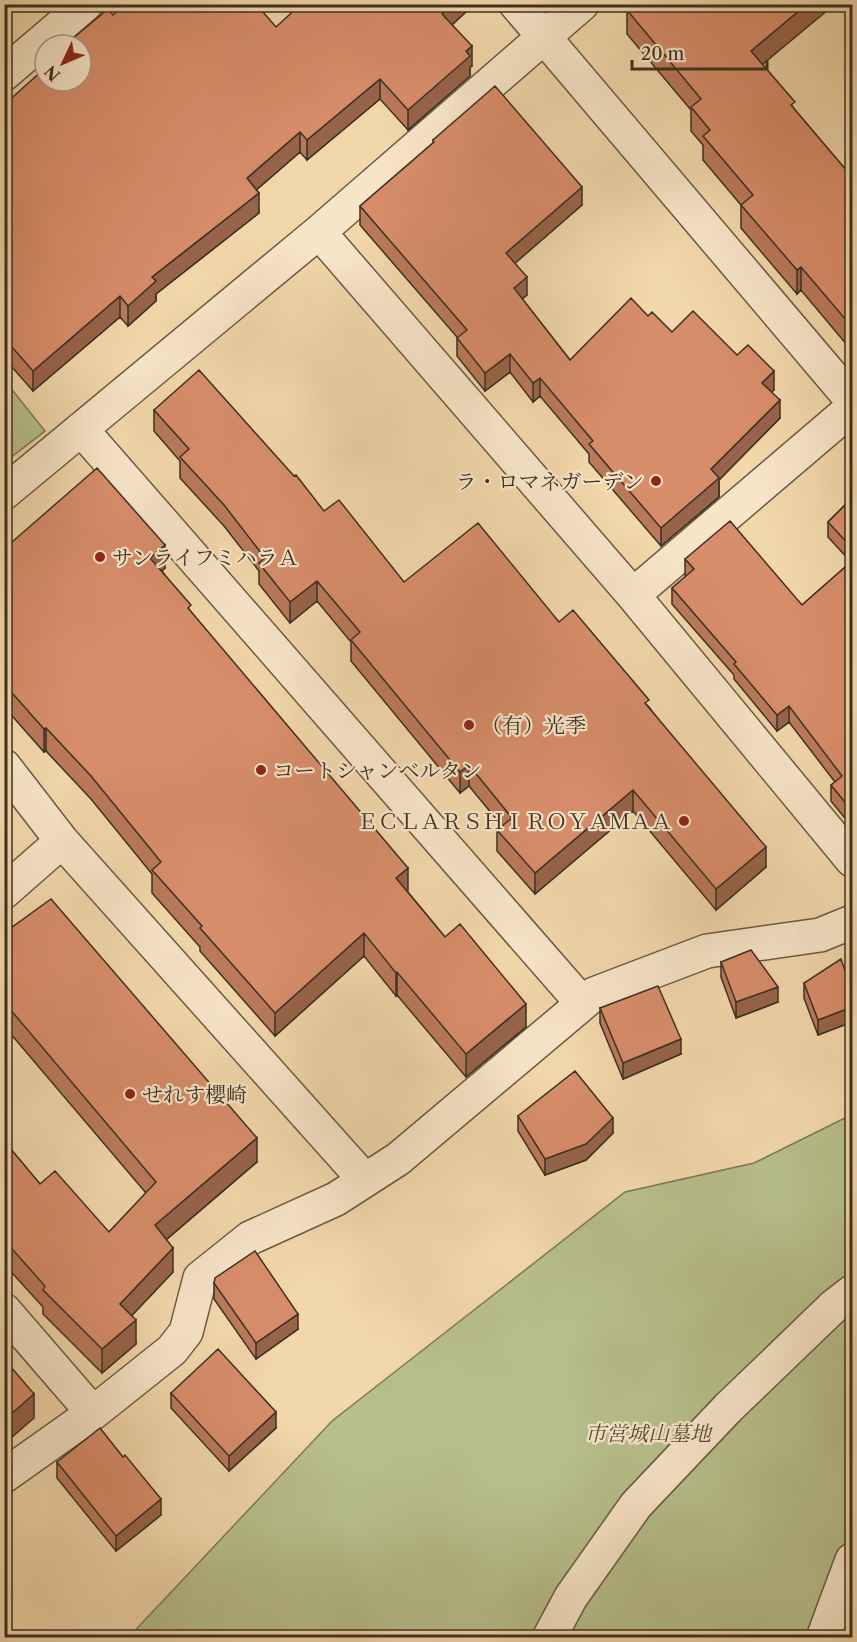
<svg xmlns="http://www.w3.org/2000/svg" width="857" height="1642" font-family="'Libre Caslon Text','Noto Serif JP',serif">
	<rect width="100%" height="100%" fill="#f2d7ab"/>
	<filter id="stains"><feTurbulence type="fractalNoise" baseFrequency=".00333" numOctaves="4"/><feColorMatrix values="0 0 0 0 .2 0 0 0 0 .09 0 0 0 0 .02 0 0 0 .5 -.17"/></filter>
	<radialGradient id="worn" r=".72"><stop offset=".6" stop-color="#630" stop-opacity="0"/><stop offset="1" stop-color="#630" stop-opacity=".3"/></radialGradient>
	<path fill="#b7bf8c" stroke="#7a7857" stroke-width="1.5" d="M5 381 45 431 5 462Z
		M852 1109V1637L128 1638 332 1421 625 1192 754 1163 849 1116Z"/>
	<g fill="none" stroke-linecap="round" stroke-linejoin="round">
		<defs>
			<path id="minor" d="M516 4 852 400
				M4 74 86 4
				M319 232 633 595 852 860
				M81 429 582 1003
				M4 493 319 232 582 4
				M633 595 852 408
				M4 766 62 841 364 1179
				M4 892 62 841
				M4 1310 93 1413
				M4 1476 93 1413 172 1350 186 1332 200 1278 250 1238 336 1199 398 1159 594 994 707 951 820 935 852 922
				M549 1638 571 1597 636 1505 728 1408 834 1306 852 1292
				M823 1638 852 1560"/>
		</defs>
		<use href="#minor" stroke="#6a5a44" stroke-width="36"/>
		<use href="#minor" stroke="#f7e5c8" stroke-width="33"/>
	</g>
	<path fill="#ba795b" stroke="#3c3022" stroke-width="1.5" d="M468 4V10L452 25 472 66 470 67V76L408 130 380 99 307 160 300 152 256 190 259 213 156 294V301L128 326 120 317 33 391 4 358V105L113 15 276 27Z
		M627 10 763 65 795 110 852 177V351L801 290 797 294 741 228V205L703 160V145L691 131V110L627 34Z
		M433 140 582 205 515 263 527 295 522 299 570 360 648 316 672 332 737 355 774 390 771 392 780 418 719 480V497L661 546 589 462V454L540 396 533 402 510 372 485 391 457 356V337L360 225V206L433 143Z
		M154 410 324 511 404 582 559 622 649 707 766 867 716 910 633 811 535 894 497 851V830L502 826 469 786 460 793 351 661V642L317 601 290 623 259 584V571L224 526 180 478V461L154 431Z
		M852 498V827L831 801V785L835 782 789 722 777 731 734 679V675L672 604V588L686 576 685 575V559L802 605 851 562 828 537V522Z
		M4 549 165 568 162 571 191 612 407 891 445 937 526 1027 466 1077 397 995 396 996 364 956 275 1036 200 951V947L152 893V874L91 799 46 751 44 752 6 709 4 711Z
		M4 933 257 1162 166 1240 173 1272 132 1315 136 1344 102 1373 43 1314V1307L4 1264V1141L40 1184 109 1232 146 1193 4 1026Z
		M721 962 778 1002 736 1018 721 977Z
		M804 983 852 991V1022L818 1035 804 998Z
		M600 1008 681 1054 623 1079 600 1023Z
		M518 1116 613 1133 586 1160 545 1175 518 1131Z
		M214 1283 298 1329 256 1359 214 1299Z
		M171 1393 276 1428 229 1471 171 1408Z
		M57 1462 161 1515 116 1551 57 1478Z"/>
	<path fill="#97634a" stroke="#3c3022" stroke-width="1.5" d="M452 4H468V10L442 34V14Z
		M807 4H835L751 74V51Z
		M472 46V66L470 67V76L408 130V110Z
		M380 79V99L307 160V140Z
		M300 132V152L247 198V178Z
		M582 187V205L506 271V253Z
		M259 193V213L156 294V301L128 326V306L152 277Z
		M801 267V290L797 294V270Z
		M527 277V295L514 306V288Z
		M120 296V317L33 391V371Z
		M510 354V372L485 391V373Z
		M774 371V390L762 401V383Z
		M540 378V396L533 402V383Z
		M780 400V418L719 480V497L661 546V528L711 469Z
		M165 545V568L150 581V558Z
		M317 581V601L290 623V602Z
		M6 686V709L4 711V688Z
		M789 706V722L777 731V715Z
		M46 728V751L44 752V729Z
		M469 765V786L460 793V772Z
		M633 790V811L535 894V873Z
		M766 847V867L716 910V889Z
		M408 868V891L396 901V878Z
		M364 933V956L275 1036V1013Z
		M397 972V995L396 996V973Z
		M778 987V1002L736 1018V1002Z
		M526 1004V1027L466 1077V1054Z
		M852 1007V1022L818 1035V1020Z
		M681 1039V1054L623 1079V1063Z
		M613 1118V1133L586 1160 545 1175V1159Z
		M257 1138V1162L155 1249V1225Z
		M173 1248V1272L120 1328V1304Z
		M298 1314V1329L256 1359V1343Z
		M136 1320V1344L102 1373V1349Z
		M34 1394V1418L4 1444V1420Z
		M276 1412V1428L229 1471V1456Z
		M161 1499V1515L116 1551V1536Z"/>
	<path fill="#d88d6a" stroke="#3c3022" stroke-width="1.5" d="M125 4H256L276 27 301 4H452L442 14 472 46 466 51 470 56 408 110 380 79 307 140 300 132 247 178 259 193 152 277 156 281 128 306 120 296 33 371 4 338V105L45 68V81H81V45H65L108 9 113 15Z
		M634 4H807L751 51 795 102 791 105 852 177V327L801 267 797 270 741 205 753 195 703 136 710 130 691 107 701 99 627 10Z
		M495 86 582 187 506 253 527 277 514 288 570 360 631 298 648 316 652 312 672 332 693 311 737 355 748 345 774 371 762 383 780 400 711 469 719 478 661 528 589 444 593 441 540 378 533 383 510 354 485 373 457 338 467 330 360 206 434 142 433 140Z
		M199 370 294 476 296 475 324 511 339 500 404 582 478 523 559 622 573 610 649 700 645 703 766 847 716 889 633 790 535 873 497 830 512 818 469 765 460 772 351 640 360 632 317 581 290 602 259 563 265 558 224 505 180 457 189 449 154 410Z
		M97 468 165 545 150 558 191 605 188 608 408 868 396 878 445 937 460 924 526 1004 466 1054 397 972 396 973 364 933 275 1013 200 928 202 926 152 870 161 862 91 776 46 728 44 729 6 686 4 688V549Z
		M852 498V548L828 522Z
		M730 521 802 605 852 561V811L831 785 842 776 789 706 777 715 734 664 736 662 672 588 694 569 685 559Z
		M51 899 257 1138 155 1225 173 1248 120 1304 136 1320 102 1349 43 1290 45 1286 4 1240V1141L40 1184 55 1171 109 1232 156 1182 4 1002V933Z
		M751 950 778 987 736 1002 721 962Z
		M841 959 852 991V1007L818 1020 804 983Z
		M658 986 681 1039 623 1063 600 1008Z
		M575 1071 613 1118 586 1144 545 1159 518 1116Z
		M255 1251 298 1314 256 1343 214 1283 215 1278Z
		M218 1349 276 1412 229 1456 171 1393Z
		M4 1359 34 1394 4 1420Z
		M100 1428 123 1457 125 1455 161 1499 116 1536 57 1462Z"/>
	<g fill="#8f2418" stroke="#f7e5c8" stroke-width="2">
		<circle cx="656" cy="481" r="6"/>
		<circle cx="100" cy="557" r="6"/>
		<circle cx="469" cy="725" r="6"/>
		<circle cx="261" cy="770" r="6"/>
		<circle cx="684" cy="821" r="6"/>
		<circle cx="130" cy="1094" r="6"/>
	</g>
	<g text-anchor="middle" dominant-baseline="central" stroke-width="4.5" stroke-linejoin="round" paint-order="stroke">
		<g font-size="21" fill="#3c3022" stroke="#f7e5c8" text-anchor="start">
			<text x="644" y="481" text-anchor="end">ラ・ロマネガーデン</text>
			<text x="112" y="557">サンライフミハラＡ</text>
			<text x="481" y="725">（有）光季</text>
			<text x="273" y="770">コートシャンベルタン</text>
			<text x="672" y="821" text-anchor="end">ＥＣＬＡＲＳＨＩＲＯＹＡＭＡＡ</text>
			<text x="142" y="1094">せれす櫻崎</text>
		</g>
		<g font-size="21" font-style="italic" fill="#554d37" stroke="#f7e5c8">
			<text x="648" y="1433">市営城山墓地</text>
		</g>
	</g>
	<rect width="857" height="1642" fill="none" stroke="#f2d7ab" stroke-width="24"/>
	<rect x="6" y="6" width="845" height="1630" fill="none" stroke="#3c3022" stroke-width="3"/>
	<rect x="12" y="12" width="833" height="1618" fill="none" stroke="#3c3022" stroke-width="1.5"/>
	<g transform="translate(63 63) rotate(226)"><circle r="28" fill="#f7e5c8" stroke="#ac9d86" stroke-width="1.5"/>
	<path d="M0-4.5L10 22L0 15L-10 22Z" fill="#8f2418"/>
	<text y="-9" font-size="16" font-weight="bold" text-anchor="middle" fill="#3c3022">N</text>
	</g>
	<path d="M632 60v9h135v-9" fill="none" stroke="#3c3022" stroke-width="3"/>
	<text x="641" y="60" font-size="18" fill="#3c3022" stroke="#f7e5c8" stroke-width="4.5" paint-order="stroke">20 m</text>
	<rect width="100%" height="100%" filter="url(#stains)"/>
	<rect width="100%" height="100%" fill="url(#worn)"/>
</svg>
